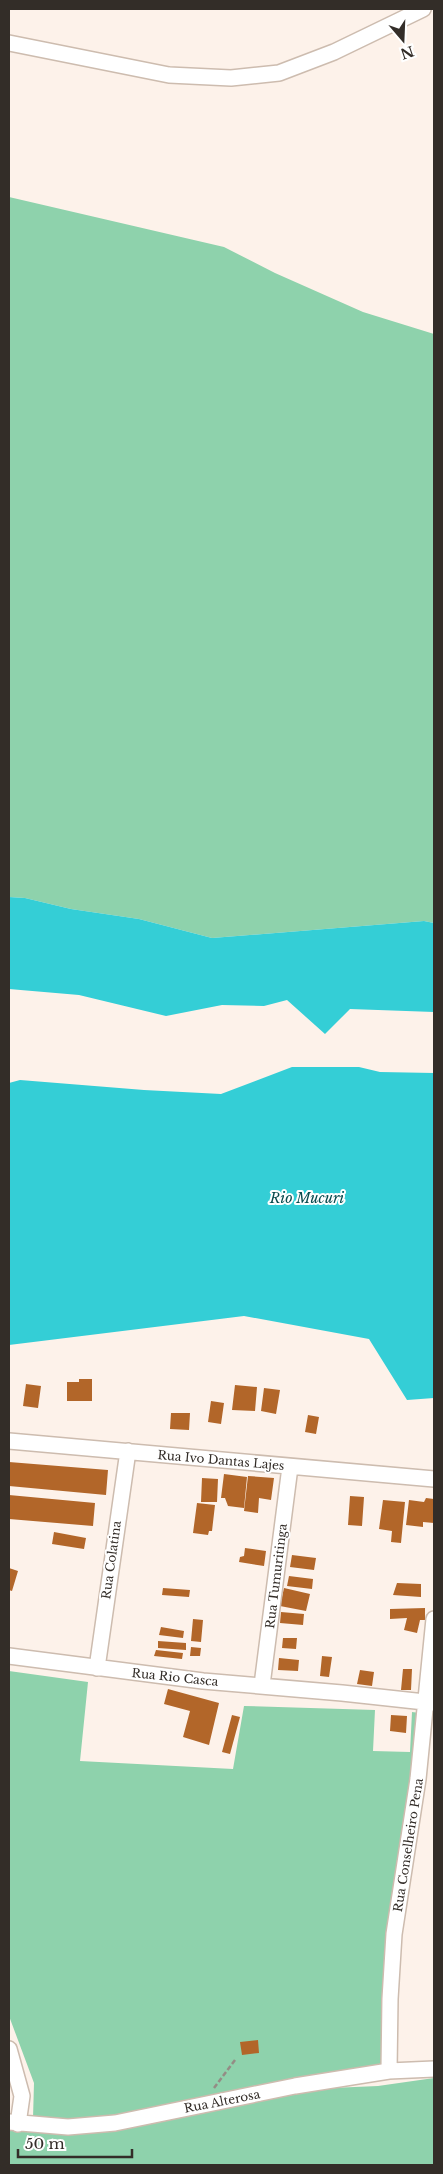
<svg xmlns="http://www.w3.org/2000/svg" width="443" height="2174" font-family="'Libre Baskerville',serif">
	<rect width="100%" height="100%" fill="#fdf2ea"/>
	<path fill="#8ed2ac" d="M9 197 224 247 275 273 363 312 434 334V923L424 921 212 938 139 919 71 909 25 898 9 897Z
		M9 1671 88 1682 80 1761 233 1769 244 1706 375 1710 373 1751 410 1752 412 1712 420 1713 415 1771 393 1892 384 1997 383 2066 126 2114 68 2121 33 2118 34 2083 9 2016Z
		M434 2078V2165H9V2127L79 2133 308 2089 378 2086Z"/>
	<path fill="#34ced6" d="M9 897 25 898 71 909 139 919 212 938 424 921 434 923V1012L350 1009 325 1034 287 1000 264 1006 222 1005 166 1016 79 995 9 989Z
		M292 1067H359L380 1072 434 1073V1398L407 1400 369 1339 244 1316 9 1345V1083L20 1080 144 1090 221 1094Z"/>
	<path fill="#b26629" d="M79 1379H92V1401H67V1382H79Z
		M26 1384 41 1386 38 1408 23 1406Z
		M235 1385 257 1387 255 1411 232 1410Z
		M264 1388 280 1390 276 1414 261 1411Z
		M211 1401 224 1403 221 1424 208 1422Z
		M171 1413H190L189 1430 170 1429Z
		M308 1415 319 1417 316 1434 305 1432Z
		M9 1462 108 1470 106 1495 9 1486Z
		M224 1474 247 1477 244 1508 228 1506 225 1498H221Z
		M248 1476 274 1478 271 1500 259 1498 258 1513 244 1511Z
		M202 1478 218 1479 217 1502H201Z
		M9 1495 95 1503 93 1526 9 1519Z
		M350 1496 364 1497 362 1526 348 1525Z
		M426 1498 434 1499V1523L423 1522V1527L406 1525 409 1500 424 1502Z
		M383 1500 405 1502 401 1543 391 1542 392 1531 379 1529Z
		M197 1503 215 1505 212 1531H209L208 1535 193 1533Z
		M54 1532 86 1538 84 1549 52 1544Z
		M245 1548 266 1551 264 1566 239 1562 240 1557 244 1556Z
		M292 1555 316 1558 314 1570 290 1567Z
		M9 1568 18 1571 12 1591 9 1590Z
		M289 1576 313 1579 312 1589 287 1586Z
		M397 1583 421 1584V1597L393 1595Z
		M163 1588 190 1590 189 1597 162 1595Z
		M284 1588 310 1594 306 1611 280 1606Z
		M425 1608V1620H420L417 1633 404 1630 407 1618 390 1619V1609Z
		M281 1612 304 1614 303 1625 280 1623Z
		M193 1619 203 1620 201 1642 191 1641Z
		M161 1627 184 1631 183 1638 159 1635Z
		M283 1638H297L296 1649 282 1648Z
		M158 1641 186 1643V1650L158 1648Z
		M191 1647 201 1648 200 1656H190Z
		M156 1650 183 1653 182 1659 154 1656Z
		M322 1656 332 1657 329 1677 320 1676Z
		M279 1658 299 1660 298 1671 278 1670Z
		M403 1669H412L411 1690H401Z
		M360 1670 374 1672 372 1686 357 1684Z
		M168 1689 219 1703 209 1745 183 1737 190 1711 164 1704Z
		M232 1715 240 1717 230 1754 222 1752Z
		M391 1715 407 1716 406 1733 390 1731Z
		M258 2040 259 2053 242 2055 240 2042Z"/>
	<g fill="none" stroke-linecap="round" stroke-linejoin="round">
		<defs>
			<path id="street" d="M9 43 169 75 231 78 279 73 334 52 423 9
				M9 1441 434 1479
				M9 1656 203 1681 342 1693 434 1703
				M97 1668 128 1451
				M262 1685 290 1467
				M9 2049 22 2096 18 2124
				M389 2071 390 1999 394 1934 418 1779 434 1619
				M9 2122 68 2127 115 2123 295 2086 389 2071 434 2069"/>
		</defs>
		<use href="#street" stroke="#cdbcaf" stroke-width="18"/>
		<path stroke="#948c85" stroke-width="2.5" stroke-dasharray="5 2.5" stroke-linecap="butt" d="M214 2088 235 2060"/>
		<use href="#street" stroke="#fff" stroke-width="15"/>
	</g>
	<g text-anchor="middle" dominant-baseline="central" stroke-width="4" stroke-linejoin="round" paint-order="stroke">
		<g font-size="12" fill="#332d28" stroke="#fff">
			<text transform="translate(221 1460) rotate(5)">Rua Ivo Dantas Lajes</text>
			<text transform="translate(111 1560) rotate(-82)">Rua Colatina</text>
			<text transform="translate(276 1576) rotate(-83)">Rua Tumuritinga</text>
			<text transform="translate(175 1677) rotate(6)">Rua Rio Casca</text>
			<text transform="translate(408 1845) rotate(-81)">Rua Conselheiro Pena</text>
			<text transform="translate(222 2101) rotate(-11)">Rua Alterosa</text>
		</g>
		<g font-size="14" font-style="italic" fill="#084b4e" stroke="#fff">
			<text x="307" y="1198">Rio Mucuri</text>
		</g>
	</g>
	<rect width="443" height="2174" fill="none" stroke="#332d28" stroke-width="20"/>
	<g transform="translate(403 40) rotate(161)" stroke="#ffffff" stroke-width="4" paint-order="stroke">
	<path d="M0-4L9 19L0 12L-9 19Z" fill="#332d28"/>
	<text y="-8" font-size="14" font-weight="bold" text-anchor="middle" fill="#332d28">N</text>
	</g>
	<path d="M18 2149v8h114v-8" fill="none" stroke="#332d28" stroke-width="2.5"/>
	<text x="25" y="2149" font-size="15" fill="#332d28" stroke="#ffffff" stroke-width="4" paint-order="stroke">50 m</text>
</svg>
